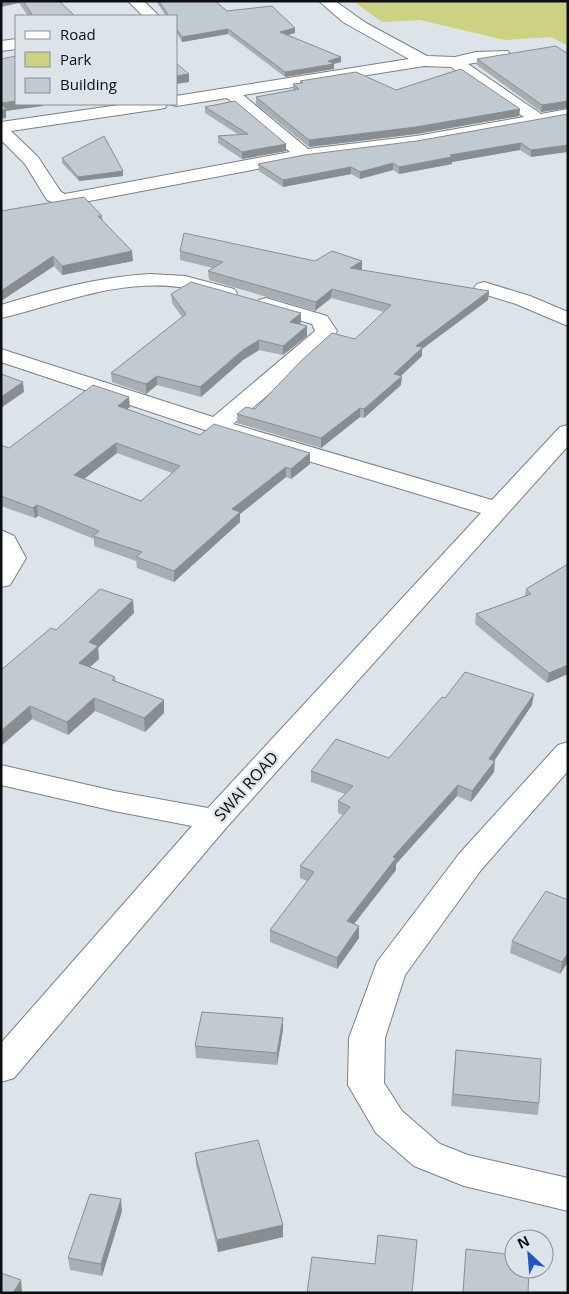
<svg xmlns="http://www.w3.org/2000/svg" width="569" height="1294" font-family="'Open Sans',sans-serif">
	<rect width="100%" height="100%" fill="#dce4ea"/>
	<path fill="#cdd283" d="M353 1H568V46L551 37 505 40 420 20 382 22Z"/>
	<g fill="none" stroke-linecap="round" stroke-linejoin="round">
		<defs>
			<path id="minor" d="M128 1H144L159 16H143Z
				M319 1H335L366 23 427 56 455 57 476 52 508 51 510 54 508 57 468 64 541 114 568 109V119L416 146 304 160 63 206 47 200 25 164 1 140V122L126 104H167L165 108 159 109 11 131 38 157 61 192 65 194 290 152 227 98 176 106 170 104H176V96L409 59 343 22ZM424 66 451 67 524 117 416 136 308 149 243 95Z
				M16 39V49L1 51V41Z
				M150 274 185 276 234 289 237 293 234 297 227 299C211 295 195 289 179 287 117 279 60 304 1 318V305C50 290 99 277 150 274Z
				M484 282 530 296 568 312V326L516 304 477 292 474 288 477 284Z
				M266 298 327 316 337 331 327 346 233 424 492 500 560 427 568 425V446L226 828 14 1078 1 1082V1043L192 826 114 811 1 785V765L114 791 208 808 481 513 208 431 1 362V349L213 417 315 331 312 324 259 308 256 304 259 300Z
				M1 530 14 536 26 558 10 585 1 587Z
				M568 742V771L481 870 405 975 385 1038 384 1083 402 1111 440 1144 468 1155 568 1178V1211L464 1186 414 1166 376 1133 348 1085 349 1038 377 962 459 854 558 745Z"/>
		</defs>
		<use href="#minor" stroke="#798186" stroke-width="2"/>
		<use href="#minor" fill="#fff" fill-rule="evenodd"/>
	</g>
	<path fill="#a7aeb4" fill-rule="evenodd" d="M1 1H59L75 16H28L19 3Z
		M156 1H215L227 11 295 33 287 35 341 62 334 64V69L285 77 228 34 182 42 176 32V16H166Z
		M568 54V108L541 112 477 65V59Z
		M300 81 396 90 520 109 519 116 416 134 309 147 256 104V97L293 90V84L300 83Z
		M205 107 286 151 242 159 218 143V136L239 135 205 113Z
		M568 114 531 157 520 150 452 162V164L399 174 393 170 360 179 351 174 283 187 259 171 258 164 417 141Z
		M62 158 123 176 79 181 62 163Z
		M1 211 102 216 103 221 133 261 62 275 54 266 1 301Z
		M180 251 315 261 362 269 361 270 489 291 488 300 422 349V356L401 376V385L364 418 360 417 321 448 237 423V414L255 409 355 339 384 312 331 298 315 311 209 280 208 271 213 268 180 260Z
		M171 294 301 323 299 324 307 326V336L283 355 259 350 243 360 201 397 157 385 146 394 112 382 111 373 182 317 172 303Z
		M130 407 127 409 200 435 310 453V464L291 479 286 477 240 514V522L174 582 137 568 136 561 94 546V539L38 516 35 518 1 506V445L9 448ZM117 453 172 473 141 501 84 479Z
		M568 564V674L547 683 475 624 476 614 525 596 526 589Z
		M134 613 98 648 99 659 90 667 115 677 116 681 164 700V713L145 732 95 711 68 735 32 719 1 746V670L56 630Z
		M445 698 532 705 494 761V772L471 802 457 796 396 864V870L354 924 359 938 337 969 270 942V930L307 881 300 878V866L343 815 338 813V801L345 794 311 782V771L389 758Z
		M512 941 568 962 560 974 510 953Z
		M283 1018V1030L277 1065 196 1058 195 1046Z
		M456 1050 539 1103 538 1115 451 1106Z
		M195 1153 283 1225V1237L218 1252 196 1165Z
		M122 1211 102 1276 70 1270 68 1258Z"/>
	<path fill="#888d92" d="M1 1H19V3L1 7Z
		M295 28V33L280 37V32Z
		M228 29V34L182 42V37Z
		M341 57V62L333 64H334V69L285 77V72Z
		M189 74V82L176 84V76Z
		M16 101V104H43V106L6 111V118L1 119V103Z
		M568 101V108L541 112 542 105Z
		M520 109 519 116 416 134 309 147V140Z
		M521 143 520 150 452 162V164L399 174V167L450 155Z
		M286 144V151L242 159V152Z
		M568 145V152L531 157V150Z
		M393 163V170L360 179V172Z
		M351 167V174L283 187V180Z
		M123 171V176L79 181 78 177Z
		M132 251 133 261 62 275V266Z
		M53 256 54 266 1 301V291Z
		M362 261V269L350 277V268Z
		M332 289 331 298 315 311 316 302Z
		M489 291 488 300 422 349V356L393 383 394 374 416 346Z
		M301 313V323L290 331V322Z
		M307 326V336L283 355V346Z
		M259 340V350L243 360 201 397 200 387 243 350Z
		M157 376V385L146 394V384Z
		M402 376 401 385 364 418V409Z
		M23 382 24 392 1 408V397Z
		M129 397 130 407 118 416V406Z
		M360 408V417L321 448V438Z
		M116 443 117 453 75 486 74 475Z
		M310 453V464L291 479V469Z
		M286 467V477L240 514V522L174 582V571L232 509Z
		M37 505 38 516 35 518 33 508Z
		M133 600 134 613 98 648 99 659 80 676 79 663 89 642Z
		M568 665V674L547 683 549 673Z
		M534 694 532 705 488 770 489 759Z
		M94 698 95 711 68 735 67 722Z
		M164 700V713L145 732 144 718Z
		M30 706 32 719 1 746V731Z
		M495 761 494 772 471 802 472 791Z
		M458 785 457 796 396 864V870L347 933V921L393 857Z
		M359 926V938L337 969V958Z
		M568 953V962L560 974 562 962Z
		M283 1018V1030L277 1065V1053Z
		M121 1199 122 1211 102 1276 101 1264Z
		M283 1225V1237L218 1252 217 1240Z
		M21 1280 22 1291V1293H13Z"/>
	<path fill="#c2cad1" stroke="#888d92" fill-rule="evenodd" d="M23 1H59L75 16H33Z
		M159 1H215L227 11 272 6 295 28 280 32 341 57 328 61 334 64 285 72 228 29 182 37 176 28V16H169Z
		M556 46 568 54V101L542 105 477 59Z
		M16 56V101L1 103V59Z
		M176 63 189 74 176 76Z
		M461 69 520 109 416 127 309 140 256 97 299 89 293 84 303 83 300 81 356 72 396 90Z
		M235 101 286 144 242 152 218 136 248 134 205 107Z
		M1 104 6 109 1 110Z
		M568 114V145L531 150 521 143 450 155 452 157 399 167 393 163 360 172 351 167 283 180 258 164 304 155 417 141Z
		M104 136 123 171 78 177 62 158Z
		M84 197 102 216H98L132 251 62 266 53 256 1 291V211Z
		M184 233 315 261 332 251 362 261 350 268 489 291 416 346 423 347 394 374 402 376 364 409 360 408 321 438 237 414 246 407 255 409 302 360 332 333 355 339 391 305 332 289 316 302 208 271 223 262 180 251Z
		M191 282 301 313 290 322 307 326 283 346 259 340 243 350 200 387 157 376 146 384 111 373 186 314 171 294Z
		M1 374 23 382 1 397Z
		M93 385 129 397 118 406 200 435 214 424 310 453 291 469 286 467 232 509 240 512 174 571 136 557 142 552 93 536 99 531 37 505 33 508 1 496V445L9 448ZM116 443 180 466 141 501 74 475Z
		M568 564V665L549 673 476 614 531 594 526 589Z
		M100 589 133 600 89 642 98 646 79 663 115 677 112 680 164 700 144 718 94 698 67 722 30 706 1 731V670L51 628 56 630Z
		M465 672 534 694 489 759 495 761 472 791 458 785 393 857 396 858 347 921 359 926 337 958 270 930 314 872 300 866 350 807 338 801 353 786 311 771 336 739 389 758 442 697 445 698Z
		M546 891 568 900V953L562 962 512 941Z
		M202 1012 283 1018 277 1053 195 1046Z
		M456 1050 541 1059 539 1103 453 1094Z
		M258 1140 283 1225 217 1240 195 1153Z
		M90 1194 121 1199 101 1264 68 1258Z
		M378 1235 417 1240 412 1293H307L312 1257 375 1264Z
		M466 1249 514 1255V1269H529L528 1293H463Z
		M1 1273 21 1280 13 1293H1Z"/>
	<g text-anchor="middle" dominant-baseline="central" stroke-width="4.5" stroke-linejoin="round" paint-order="stroke">
		<g font-size="16" fill="#0c0e11" stroke="#dce4ea">
			<text transform="translate(246 786) rotate(-48)">SWAI ROAD</text>
		</g>
	</g>
	<rect width="569" height="1294" fill="none" stroke="#0c0e11" stroke-width="5"/>
	<rect x="15" y="15" width="162" height="90" fill="#dce4ea" stroke="#898e93"/>
	<rect x="25" y="31" width="25" height="8" fill="#ffffff" stroke="#898e93"/>
	<text x="60" y="40" font-size="15" fill="#0c0e11">Road</text>
	<rect x="25" y="52" width="25" height="15" fill="#cdd283" stroke="#898e93"/>
	<text x="60" y="65" font-size="15" fill="#0c0e11">Park</text>
	<rect x="25" y="78" width="25" height="15" fill="#c2cad1" stroke="#898e93"/>
	<text x="60" y="90" font-size="15" fill="#0c0e11">Building</text>
	<g transform="translate(529 1254) rotate(334)"><circle r="24" fill="#dce4ea" stroke="#898e93"/>
	<path d="M0-4L9 19L0 12L-9 19Z" fill="#1f56c3"/>
	<text y="-8" font-size="14" font-weight="bold" text-anchor="middle" fill="#0c0e11">N</text>
	</g>
</svg>
